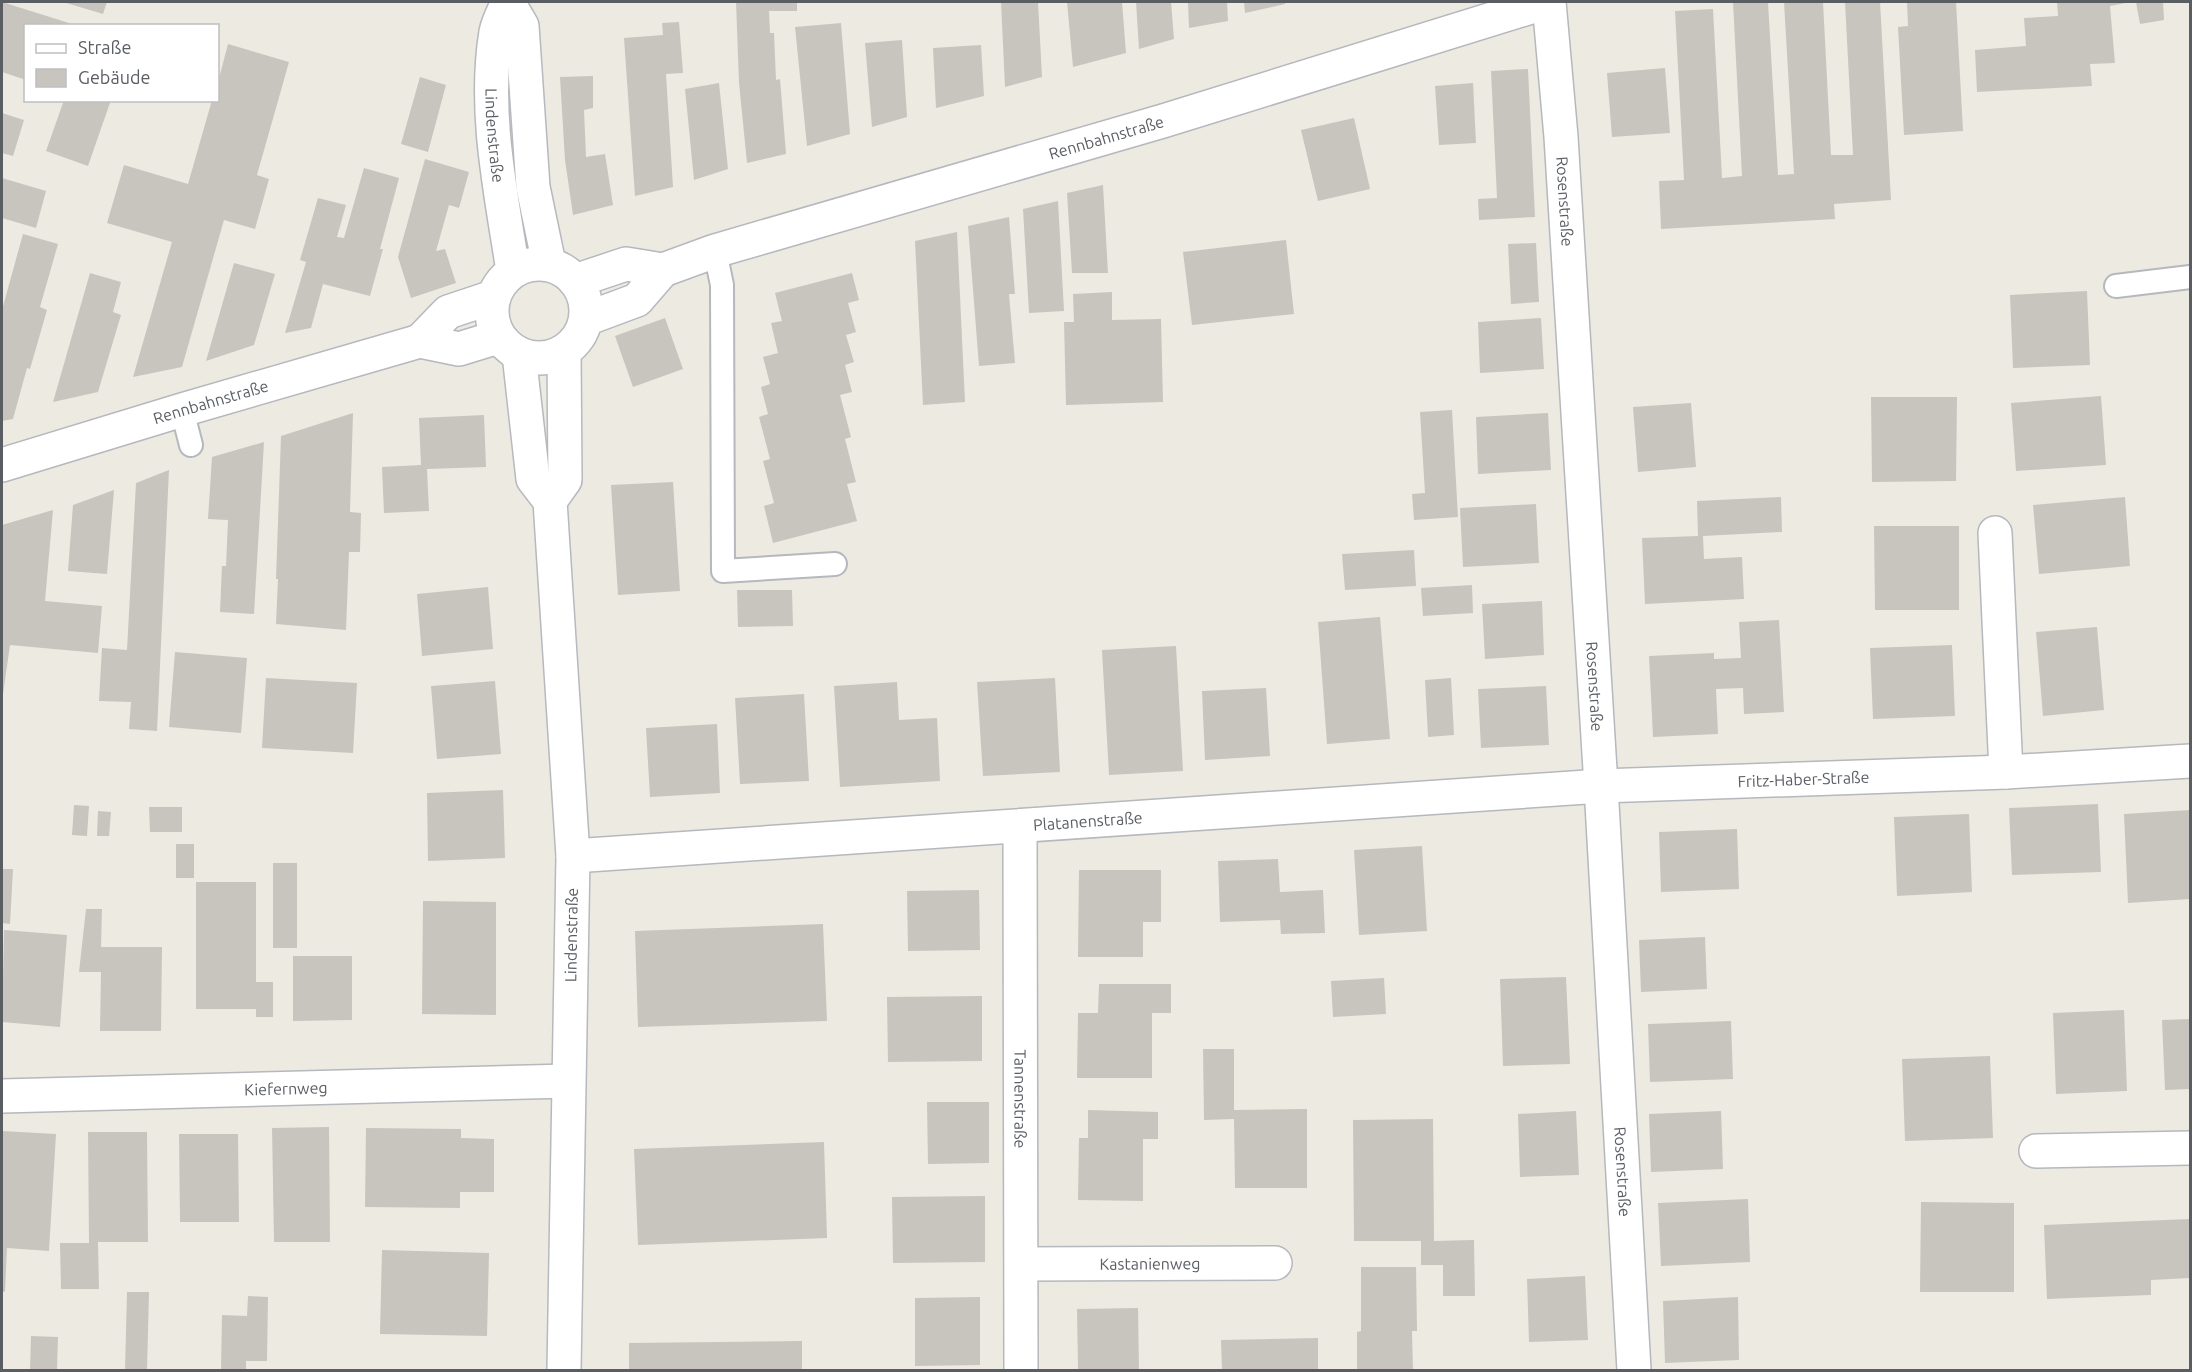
<svg xmlns="http://www.w3.org/2000/svg" width="2192" height="1372" font-family="Ubuntu,sans-serif">
	<rect width="100%" height="100%" fill="#edeae2"/>
	<path fill="#c8c5bf" d="M2 2 69 23V26H26V80L2 72Z
		M63 2H107L103 14Z
		M736 2H797V11H769L770 33H774L776 80 780 79 786 154 747 163 739 83Z
		M1001 2H1038L1042 77 1005 87Z
		M1067 2H1122L1126 53 1073 67Z
		M1136 2H1171L1174 39 1139 49Z
		M1188 2H1227L1228 21 1189 28Z
		M1244 2H1285V4L1245 13Z
		M1733 2H1768L1778 175 1794 174 1784 2H1823L1831 155H1853L1845 2H1880L1891 200 1834 204 1835 219 1661 229 1659 181 1684 180 1675 11 1713 9 1722 178 1742 176Z
		M1907 2H1956L1963 131 1904 135 1898 27 1908 26Z
		M2057 2H2131L2110 6 2115 63 2090 64 2092 86 1977 92 1975 50 2026 46 2024 18 2058 16Z
		M2136 2H2163L2164 20 2140 24Z
		M679 22 683 73 666 74 673 187 635 196 624 38 663 35 662 23Z
		M841 23 850 134 807 146 795 27Z
		M902 40 907 117 872 127 865 43Z
		M228 44 289 62 257 175 269 179 255 229 224 220 182 367 133 377 172 242 107 223 124 165 188 184 212 100H218V82Z
		M981 45 984 96 936 108 933 48Z
		M1665 68 1670 133 1612 137 1607 73Z
		M1528 69 1535 217 1479 220 1478 199 1497 198 1491 71Z
		M593 76V108L584 110 586 157 605 154 613 205 573 215 565 160 560 77Z
		M420 77 446 85 428 152 401 144Z
		M719 83 728 169 694 180 685 89Z
		M1473 83 1476 143 1439 145 1435 86Z
		M64 100H111L88 166 46 151Z
		M2 113 24 120 13 156 2 153Z
		M1354 118 1370 189 1318 201 1301 130Z
		M425 159 469 172 459 208 449 205 436 251 445 249 456 283 411 298 398 257Z
		M364 168 399 178 380 249H383L370 296 323 284 311 328 285 333 306 262 300 260 318 198 346 205 337 237 344 238Z
		M2 178 46 191 36 228 2 218Z
		M1103 185 1108 273H1072L1067 193Z
		M1058 201 1064 311 1029 313 1023 209Z
		M1009 217 1015 294H1009L1015 363 979 366 968 226Z
		M957 232 965 402 923 405 915 241Z
		M23 234 58 244 40 307 47 310 30 369 27 368 13 419 2 421V310Z
		M1286 240 1294 314 1192 325 1183 252Z
		M1536 243 1539 302 1511 304 1508 244Z
		M234 263 275 274 254 345 206 361Z
		M90 273 121 282 113 312 121 315 98 392 53 402Z
		M852 273 859 300 848 303 856 332 846 335 854 362 845 365 852 392 840 395 851 437 845 439 856 482 847 484 857 521 773 543 764 506 774 503 763 461 770 459 759 417 768 414 761 387 770 384 763 357 778 353 771 323 782 321 775 293Z
		M2087 291 2090 365 2013 368 2010 295Z
		M1112 292V320L1161 319 1163 402 1066 405 1064 322H1074L1073 294Z
		M665 318 683 369 633 387 615 336Z
		M1541 318 1544 369 1480 373 1478 322Z
		M2101 396 2106 465 2016 471 2011 403Z
		M1871 397H1957L1956 481 1872 482Z
		M1691 403 1696 467 1638 472 1633 407Z
		M1452 410 1458 517 1414 520 1412 494 1425 493 1420 412Z
		M353 413 350 512 361 513 360 552H349L346 630 276 624 278 579H276L281 436Z
		M1548 413 1551 470 1478 474 1476 417Z
		M484 415 486 467 427 469 429 511 384 513 382 467 421 465 419 418Z
		M264 442 254 614 220 612 222 566H226L228 520 208 519 212 457Z
		M169 470 157 731 129 729 131 702 99 701 102 648 127 650 136 483Z
		M673 482 680 591 618 595 611 485Z
		M114 490 107 574 68 571 73 505Z
		M1781 497 1782 532 1703 536 1704 559 1742 557 1744 599 1645 604 1642 538 1698 536 1697 501Z
		M2125 497 2130 566 2039 574 2033 505Z
		M1536 504 1539 563 1463 567 1460 508Z
		M53 510 45 601 102 606 98 653 10 645 2 701V525Z
		M1874 526H1959V610H1875Z
		M1414 550 1416 586 1345 590 1342 554Z
		M1472 585 1473 613 1423 616 1421 588Z
		M488 587 493 649 422 656 417 594Z
		M737 590H792L793 626 738 627Z
		M1542 601 1544 655 1485 659 1482 604Z
		M1380 617 1390 739 1327 744 1318 622Z
		M1779 620 1784 712 1744 714 1743 688 1716 689 1718 734 1653 737 1649 656 1714 653V659L1741 658 1739 622Z
		M2097 627 2104 710 2043 716 2036 632Z
		M1952 645 1955 716 1873 719 1870 648Z
		M1176 646 1183 771 1109 775 1102 650Z
		M175 652 247 658 241 733 169 727Z
		M266 678 357 683 353 753 262 748Z
		M1055 678 1060 772 983 776 977 682Z
		M1451 678 1454 735 1428 737 1425 680Z
		M495 681 501 754 437 759 431 686Z
		M897 682 899 720 937 718 940 781 840 787 834 686Z
		M1546 686 1549 745 1481 748 1478 689Z
		M1266 688 1270 756 1205 760 1202 691Z
		M804 694 809 781 740 784 735 698Z
		M717 724 720 793 650 797 646 728Z
		M503 790 505 858 428 861 427 793Z
		M2098 804 2101 872 2012 875 2009 808Z
		M74 805 89 806 87 836 72 835Z
		M149 807H182V832H150Z
		M2190 810V899L2128 903 2124 814Z
		M98 811 111 812 109 836H97Z
		M1969 814 1972 892 1897 896 1894 817Z
		M1737 829 1739 889 1661 892 1659 832Z
		M176 844H194V878H176Z
		M1422 846 1427 931 1359 935 1354 850Z
		M1278 859 1280 892 1323 890 1325 933 1281 934 1280 920 1220 922 1218 861Z
		M273 863H297V948H273Z
		M2 869H13L10 924 2 923Z
		M1079 870H1161V922H1143V957H1078Z
		M196 882H256V982H273V1017H256V1009H196Z
		M979 890 980 950 908 951 907 891Z
		M423 901 496 902V1015L422 1014Z
		M86 909H102L101 947H162L161 1031H100L101 972H79Z
		M823 924 827 1021 638 1027 635 931Z
		M4 930 67 935 60 1027 2 1022Z
		M1705 937 1707 989 1641 992 1639 940Z
		M293 956H352V1020L293 1021Z
		M1566 977 1570 1064 1503 1066 1500 979Z
		M1384 978 1386 1014 1333 1017 1331 981Z
		M1099 984H1171V1013H1152V1078H1077L1078 1013H1098Z
		M982 996V1061L888 1062 887 997Z
		M2124 1010 2127 1091 2056 1094 2053 1013Z
		M2190 1019V1089L2165 1090 2162 1020Z
		M1731 1021 1733 1079 1650 1082 1648 1024Z
		M1203 1049H1234V1110L1307 1109V1188H1235L1234 1119 1204 1120Z
		M1990 1056 1993 1138 1905 1141 1902 1059Z
		M927 1102H989V1163L928 1164Z
		M1088 1110 1158 1112V1139H1143V1201L1078 1200 1079 1138H1088Z
		M1576 1111 1579 1175 1520 1177 1518 1114Z
		M1721 1111 1723 1169 1651 1172 1649 1114Z
		M1433 1119 1434 1241 1474 1240 1475 1296H1443V1265H1421V1241H1354L1353 1120Z
		M329 1127 330 1242H274L272 1128Z
		M366 1128 461 1129V1138L494 1139V1192H460V1208L365 1207Z
		M2 1131 56 1134 49 1251 7 1248 5 1292 2 1291Z
		M88 1132H147L148 1242H98L99 1289H61L60 1243H89Z
		M179 1134H238L239 1222H180Z
		M824 1142 827 1238 638 1245 634 1149Z
		M985 1196V1262L893 1263 892 1197Z
		M1748 1199 1750 1262 1661 1266 1658 1203Z
		M1921 1202 2014 1203V1292H1920Z
		M2190 1219V1278L2151 1280V1295L2047 1299 2044 1225Z
		M382 1250 489 1253 487 1336 380 1334Z
		M1361 1267H1416L1417 1331H1412L1413 1370H1357V1332L1361 1331Z
		M1585 1276 1588 1340 1529 1342 1527 1279Z
		M127 1292H149L147 1370H125Z
		M248 1296 268 1297 267 1361H246V1370H221L222 1315 247 1316Z
		M980 1297V1365L915 1366V1298Z
		M1738 1297 1739 1360 1665 1363 1663 1301Z
		M1138 1308 1139 1370H1078L1077 1309Z
		M31 1336 58 1337 57 1370H30Z
		M1318 1338V1370H1222L1221 1340Z
		M802 1341V1370H629V1343Z"/>
	<g fill="none" stroke-linecap="round" stroke-linejoin="round">
		<defs>
			<path id="lane" d="M715 251 722 285 723 571 835 564
				M2116 286 2190 277
				M182 410 191 445"/>
			<g id="street">
				<path id="s1" d="M1549 2 1561 137 1601 786 1634 1370"/>
				<path id="s2" d="M575 281 626 264 663 270 715 251 1163 121 1547 2"/>
				<path d="M586 319 637 300 663 270"/>
				<path d="M420 341 448 312 493 297"/>
				<path id="s3" d="M2 465 182 410 420 341 459 349 498 337"/>
				<path d="M1995 533 2006 772"/>
				<path id="s4" d="M1020 827 1021 1370"/>
				<path id="s5" d="M573 856 1601 786 2006 772 2190 761"/>
				<path id="s6" d="M2 1096 568 1081"/>
				<path d="M2036 1151 2190 1148"/>
				<path id="s7" d="M1022 1264 1275 1263"/>
			</g>
			<g id="secondary">
				<path id="s8" d="M508 2C504 11 498 22 496 32 483 111 501 193 513 271"/>
				<path d="M508 2 522 26 533 187 549 264"/>
				<circle cx="539" cy="311" r="47"/>
				<path d="M519 354 533 479 550 501 573 856 564 1370"/>
				<path d="M550 501 565 480 564 352"/>
			</g>
		</defs>
		<use href="#lane" stroke="#b5b8bc" stroke-width="26"/>
		<use href="#street" stroke="#b5b8bc" stroke-width="36"/>
		<use href="#secondary" stroke="#b6b9be" stroke-width="36"/>
		<use href="#lane" stroke="#fff" stroke-width="22"/>
		<use href="#street" stroke="#fff" stroke-width="33"/>
		<use href="#secondary" stroke="#fff" stroke-width="33"/>
	</g>
	<g text-anchor="middle" dominant-baseline="central" stroke-width="4.5" stroke-linejoin="round" paint-order="stroke">
		<g font-size="16" fill="#5a5e63" stroke="#fff">
			<text stroke="none"><textPath href="#s8" startOffset="136">Lindenstraße</textPath></text>
			<text stroke="none"><textPath href="#s2" startOffset="554">Rennbahnstraße</textPath></text>
			<text stroke="none"><textPath href="#s1" startOffset="200">Rosenstraße</textPath></text>
			<text stroke="none"><textPath href="#s3" startOffset="218">Rennbahnstraße</textPath></text>
			<text stroke="none"><textPath href="#s1" startOffset="686">Rosenstraße</textPath></text>
			<text stroke="none"><textPath href="#s5" startOffset="1233">Fritz-Haber-Straße</textPath></text>
			<text stroke="none"><textPath href="#s5" startOffset="516">Platanenstraße</textPath></text>
			<text transform="translate(571 935) rotate(-89)">Lindenstraße</text>
			<text stroke="none"><textPath href="#s6" startOffset="284">Kiefernweg</textPath></text>
			<text stroke="none"><textPath href="#s4" startOffset="272">Tannenstraße</textPath></text>
			<text stroke="none"><textPath href="#s1" startOffset="1172">Rosenstraße</textPath></text>
			<text stroke="none"><textPath href="#s7" startOffset="128">Kastanienweg</textPath></text>
		</g>
	</g>
	<rect width="2192" height="1372" fill="none" stroke="#5a5e63" stroke-width="6"/>
	<rect x="24" y="24" width="195" height="78" fill="#ffffff" stroke="#bdbfc1" stroke-width="1.5"/>
	<rect x="36" y="44" width="30" height="9" fill="#ffffff" stroke="#bdbfc1" stroke-width="1.5"/>
	<text x="78" y="54" font-size="18" fill="#5a5e63">Straße</text>
	<rect x="36" y="69" width="30" height="18" fill="#c8c5bf" stroke="#bdbfc1" stroke-width="1.5"/>
	<text x="78" y="84" font-size="18" fill="#5a5e63">Gebäude</text>
</svg>
